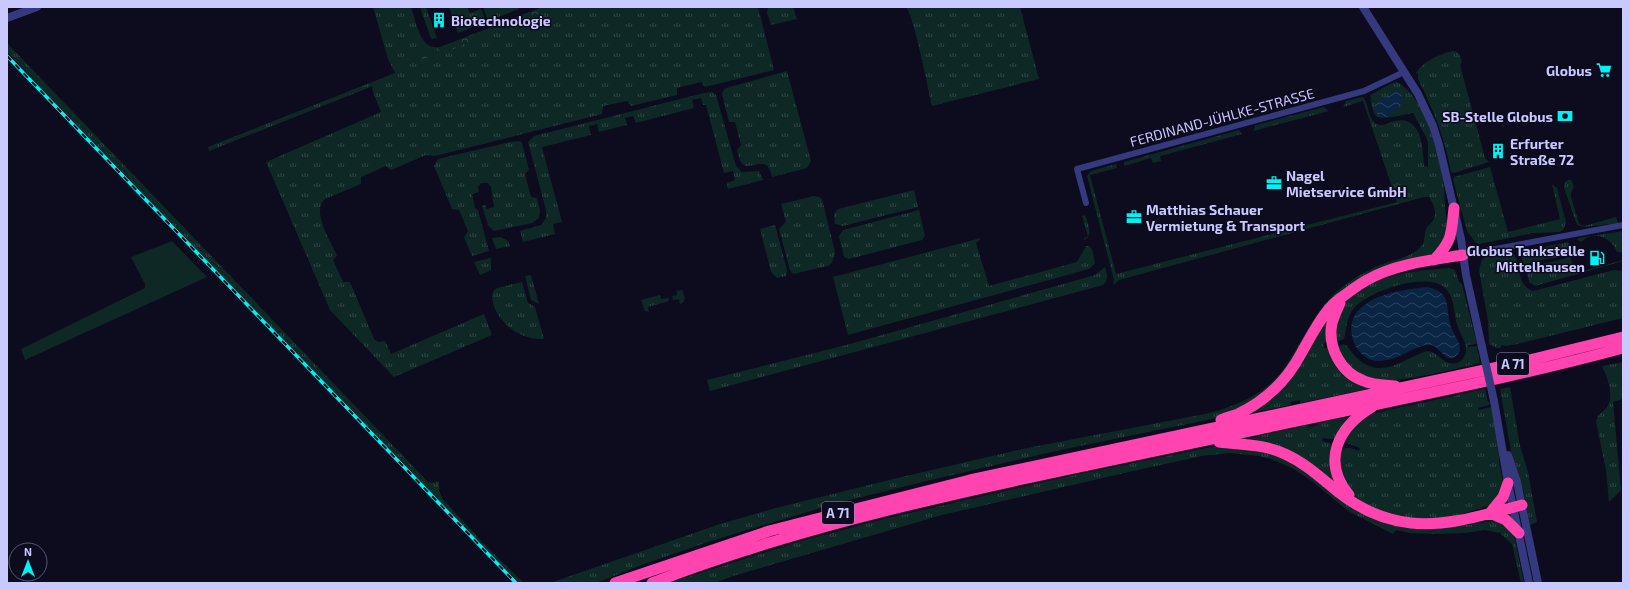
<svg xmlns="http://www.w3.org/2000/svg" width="1630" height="590" font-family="'Exo 2',sans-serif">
	<defs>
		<pattern id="grass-tufts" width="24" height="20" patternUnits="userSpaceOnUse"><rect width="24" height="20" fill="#0e2825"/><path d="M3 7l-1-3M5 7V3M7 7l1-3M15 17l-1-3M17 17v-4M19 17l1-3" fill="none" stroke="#304646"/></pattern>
		<pattern id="forest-crowns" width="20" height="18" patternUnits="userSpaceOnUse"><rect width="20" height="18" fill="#0e2825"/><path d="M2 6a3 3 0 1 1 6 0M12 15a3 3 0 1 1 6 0" fill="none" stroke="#304646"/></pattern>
		<pattern id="water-waves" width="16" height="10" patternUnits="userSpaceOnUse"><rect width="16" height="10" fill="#0a2543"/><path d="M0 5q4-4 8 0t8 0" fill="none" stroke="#2c435f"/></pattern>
	</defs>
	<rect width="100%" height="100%" fill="#0d0b1e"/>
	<path fill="url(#grass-tufts)" d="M373 7H411C416 21 420 51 440 47L543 7H758L774 70 705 87 701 82 677 88V95L631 106 627 101 603 106 602 114 435 156 426 155 391 170 386 166 361 177V184L325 199C311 211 330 241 337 255L333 260 343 282H350L374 339 378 342 385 341 391 354 484 314 492 335 394 377 330 310 266 162 381 112 372 89 373 86 209 151 208 147 395 73 388 59Z
		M420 7H426L437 38 432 39 430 36Z
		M449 7H467L470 13 481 9 486 22 458 33Z
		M483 7H518L519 9 488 21Z
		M768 7H793L797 19 771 25 767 13Z
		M906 7H1020L1039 79 932 106C929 92 913 13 906 7Z
		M7 43 429 483 439 481V490L442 498 487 547 524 583H519L416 478 7 52Z
		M1453 51C1460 52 1460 56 1462 62L1460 65 1485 158 1489 162 1454 173 1451 172C1445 138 1433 109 1418 79V74L1416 73C1424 60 1439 55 1453 51Z
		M787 71 811 161 807 168 772 177C768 157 759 166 745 166L740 161 737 150 741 145 735 122H729L722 94 723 91 726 88Z
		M1397 82C1425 97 1438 150 1443 180 1445 188 1444 198 1445 207 1446 217 1448 225 1448 235L1435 253 1355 283 1289 367 1263 395 1224 416 1212 419 1065 449 918 483 834 504 711 541 644 564 596 583H550L720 524 776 508 893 479 1027 448 1210 413C1241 404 1268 393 1287 364 1304 338 1316 308 1341 288 1353 278 1367 271 1380 265 1395 259 1413 258 1423 244 1425 239 1424 234 1426 229 1427 226 1429 225 1432 222 1438 215 1434 204 1429 197H1424L1119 280 1113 285 1114 280 1087 176 1091 171 1116 164 1117 168 1090 175 1116 274 1397 202 1363 101 1343 107 1346 101 1363 97C1369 104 1368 120 1377 124 1382 127 1389 122 1395 121 1422 115 1423 149 1424 166L1428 167V145L1427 139 1413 113C1406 114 1380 121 1376 116 1372 111 1371 101 1370 95L1392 83Z
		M712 92 716 95 736 166 742 172 759 171 763 180 728 189 727 183 735 180 733 171 724 173 706 105H703L701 98 692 100 694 108 636 123 633 116 625 118 627 125 599 132 597 124 589 126 591 135 542 147 562 222 553 224 555 234 523 242 520 231 541 225 546 218V210L528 142 534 136 704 93Z
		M1324 107 1329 111 1253 131 1256 125Z
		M1239 130 1242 134 1160 156 1161 161 1153 163 1151 158 1124 166V162Z
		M520 141 522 143 529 170 525 174 531 197 537 198 540 210 539 218 532 223 494 231 488 225 482 206 485 205 487 209 494 207 491 187 488 183H481L478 187 479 192 472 194 475 208 478 210 489 251 472 256 464 237 468 231 459 210 452 209 434 166 438 159 510 142Z
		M1490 167 1508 232 1560 219 1552 184 1557 188 1563 211 1566 222 1564 229 1560 232 1533 233 1480 244 1476 243 1467 231 1453 180 1454 177Z
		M1568 180H1571L1574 186 1571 193V197L1579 224 1584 226 1616 217 1618 223 1584 227 1577 225 1564 188 1565 182Z
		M914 190 918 207 843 226 835 224 834 214 838 209Z
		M814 196 819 197 822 199 835 252C834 258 833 263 828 266L793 274 790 270 779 229 786 222 781 204Z
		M919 210 925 236 922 240 849 259 844 257 839 236 843 230Z
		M1085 215C1088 224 1094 235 1084 240V238L1088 236 1082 216Z
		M775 225 787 270 786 276 777 278 771 272 760 229Z
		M1623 231V252H1617C1612 238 1594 229 1581 242L1577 240 1579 238C1594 235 1608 234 1623 231Z
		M501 237 508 241 510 246 496 249 492 238Z
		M981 238 976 243 989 286 1077 262 1086 246H1089L1092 249 1095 263 1089 269 848 335 833 277Z
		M1568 242 1572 247 1566 255C1553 260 1537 258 1525 266L1517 249 1528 250Z
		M1508 250C1524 255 1513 285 1533 291L1614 270 1623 271V318L1517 344 1506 346 1502 345 1500 348H1497L1489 344 1488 321 1479 270 1482 259 1491 254Z
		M1570 256 1575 271 1579 272 1623 260V261L1535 286 1529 282 1527 274 1529 269C1542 261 1558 263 1570 256Z
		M491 258V270L480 275 474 262Z
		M1105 267C1107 274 1109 280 1103 285L710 391 707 380 850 344 1095 275Z
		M1449 268 1455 270 1459 282 1462 284 1477 344 1468 345V347L1477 346 1478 348 1477 349 1480 363C1457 368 1384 388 1365 378 1350 370 1345 363 1338 347L1343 344 1346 345C1350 349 1353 355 1358 359 1382 380 1403 359 1427 351 1439 351 1445 369 1459 362 1463 360 1466 355 1466 350 1466 341 1460 334 1458 327 1453 314 1456 298 1444 287 1425 272 1369 291 1354 308 1346 318 1347 327 1344 339L1338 341 1334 338C1333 279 1405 271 1449 268Z
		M531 275 539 304 531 300 525 276Z
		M522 282 528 303 535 307 544 339C523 340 504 328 495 309 493 303 491 298 493 291L497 288Z
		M682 290 685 298 683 303 680 304 679 299 673 300 672 296 677 295V291Z
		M660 295 661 299 668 298 669 301 648 307 649 312 645 311 641 300Z
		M1330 314 1328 341 1323 344 1324 348H1329L1372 388 1300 403V400L1290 402 1291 405 1246 414 1252 409Z
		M1623 362V399L1613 402 1621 490 1609 502 1606 470 1596 422C1598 412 1602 414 1607 407 1615 395 1607 377 1602 366Z
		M1510 387 1520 446 1528 472 1537 522 1530 525 1524 493 1511 451 1500 389Z
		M1485 389 1488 402H1490L1489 405 1478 408 1479 410 1491 407 1499 448V462L1503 482 1502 491 1491 505 1453 517 1419 520 1388 514 1360 501 1353 495 1340 472V450C1348 446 1351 448 1359 451L1360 448 1347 443 1345 436 1366 416 1375 413Z
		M1353 416 1337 438 1330 439 1323 438 1322 441 1330 443 1333 447 1340 487 1313 467 1245 440V439L1308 425 1309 427 1317 425V423Z
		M1221 445H1237L1291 460 1373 517 1467 525 1499 520 1514 535 1524 583H1521L1512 544 1500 533 1485 530 1464 533 1436 534 1410 533 1396 530 1393 534 1348 511 1312 481 1292 468 1271 459 1258 456 1230 453 1202 456 1133 471 942 515 733 576 715 583H669L801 541 888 518 1070 476Z"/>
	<path fill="url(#forest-crowns)" d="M543 7H551L552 10 546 12 542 10 540 14H537L535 16 527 18 525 20C519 20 515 24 509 24L508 27H502L499 25 497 30 493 29 488 33 477 35 473 42 467 44 463 42 461 47 439 53 436 50 437 48 443 47Z
		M420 52H432L434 55 407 65V60L409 59 413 54 415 55Z"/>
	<path fill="#0e2825" d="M172 241 207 277 25 360 21 349 145 288V284L131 257Z"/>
	<path fill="url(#water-waves)" d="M1393 92H1398L1402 95C1404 113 1372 129 1375 104Z
		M1427 287C1453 292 1445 309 1451 327 1454 336 1467 349 1455 357 1445 363 1439 345 1430 345 1417 344 1401 358 1387 360 1382 361 1375 362 1369 359 1354 352 1346 330 1355 315 1370 293 1403 290 1427 287Z"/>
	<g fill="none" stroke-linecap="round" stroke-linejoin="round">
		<path stroke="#35397e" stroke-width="6" d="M1086 203 1077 169 1364 91 1404 72
			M1463 255 1623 225"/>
		<path stroke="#35397e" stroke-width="8" d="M1363 7 1418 94 1433 126 1439 145 1461 239 1466 275 1482 347
			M7 18 37 7
			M1494 401 1508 483 1529 583
			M1508 455 1517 482 1538 583"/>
		<path stroke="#ff43af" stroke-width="11" d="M1434 260C1453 240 1451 234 1454 208
			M1340 303C1337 310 1334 316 1332 323 1327 347 1341 373 1364 381 1373 385 1384 385 1395 386
			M1221 420C1227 417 1233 416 1238 414 1261 403 1281 386 1295 364 1305 348 1322 312 1337 301 1346 294 1356 286 1367 280 1395 264 1431 260 1463 255
			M1219 442C1242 445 1264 444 1285 454 1305 463 1320 477 1337 491 1358 508 1384 520 1411 523 1448 527 1487 514 1522 505
			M1349 495C1321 461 1338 427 1372 407
			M1490 513 1503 497 1508 483
			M1490 513 1506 520 1519 533
			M615 583 769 531 970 480 1522 362 1623 337
			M652 583C787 531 928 499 1069 469 1172 447 1275 425 1378 404 1460 387 1542 370 1623 348"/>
		<defs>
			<path id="rail" d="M7 56 516 583"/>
		</defs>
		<use href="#rail" stroke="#00f2f3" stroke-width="3.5"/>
		<use href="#rail" stroke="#0d0b1e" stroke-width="2" stroke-dasharray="6" stroke-linecap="butt"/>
		<path stroke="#35397e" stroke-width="8" d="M1482 347 1494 401"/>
	</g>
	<defs>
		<symbol id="building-bare" viewBox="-9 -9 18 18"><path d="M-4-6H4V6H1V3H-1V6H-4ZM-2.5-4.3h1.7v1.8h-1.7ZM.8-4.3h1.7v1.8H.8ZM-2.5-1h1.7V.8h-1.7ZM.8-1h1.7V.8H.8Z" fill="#00f2f3" stroke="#0d0b1e" stroke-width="2.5" paint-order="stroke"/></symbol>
		<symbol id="supermarket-bare" viewBox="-9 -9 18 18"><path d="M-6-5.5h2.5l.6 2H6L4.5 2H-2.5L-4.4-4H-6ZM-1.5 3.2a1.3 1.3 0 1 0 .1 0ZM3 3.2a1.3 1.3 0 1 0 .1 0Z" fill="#00f2f3" stroke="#0d0b1e" stroke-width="2.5" paint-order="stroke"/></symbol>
		<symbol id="bank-bare" viewBox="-9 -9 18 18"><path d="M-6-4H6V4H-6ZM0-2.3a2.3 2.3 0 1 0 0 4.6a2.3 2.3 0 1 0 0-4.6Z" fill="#00f2f3" stroke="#0d0b1e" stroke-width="2.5" paint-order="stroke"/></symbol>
		<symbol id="office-bare" viewBox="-9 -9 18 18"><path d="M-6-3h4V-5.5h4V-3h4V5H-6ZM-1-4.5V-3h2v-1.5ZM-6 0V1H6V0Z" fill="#00f2f3" stroke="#0d0b1e" stroke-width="2.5" paint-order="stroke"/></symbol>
		<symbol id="fuel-bare" viewBox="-9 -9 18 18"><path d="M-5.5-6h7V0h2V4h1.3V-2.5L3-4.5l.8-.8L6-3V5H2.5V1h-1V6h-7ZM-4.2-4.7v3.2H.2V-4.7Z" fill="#00f2f3" stroke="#0d0b1e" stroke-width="2.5" paint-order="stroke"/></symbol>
	</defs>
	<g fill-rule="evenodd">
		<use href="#building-bare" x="428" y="9" width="22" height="22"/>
		<use href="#supermarket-bare" x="1593" y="59" width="22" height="22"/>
		<use href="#bank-bare" x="1554" y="105" width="22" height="22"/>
		<use href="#building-bare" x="1487" y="140" width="22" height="22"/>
		<use href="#office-bare" x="1263" y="172" width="22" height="22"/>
		<use href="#office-bare" x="1123" y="206" width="22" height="22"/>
		<use href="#fuel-bare" x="1586" y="247" width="22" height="22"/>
	</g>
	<g text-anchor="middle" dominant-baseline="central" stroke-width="3" stroke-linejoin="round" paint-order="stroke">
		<g fill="#0d0b1e" stroke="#918fbc" stroke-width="1">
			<rect x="1497" y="353" width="32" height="22" rx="3"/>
			<rect x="822" y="502" width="32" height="22" rx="3"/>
		</g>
		<g font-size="13" font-weight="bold" fill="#c9c8ff">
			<text x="1513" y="364">A 71</text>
			<text x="838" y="513">A 71</text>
		</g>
		<g font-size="14" font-weight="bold" fill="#c9c8ff" stroke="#0d0b1e" text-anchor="start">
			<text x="451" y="20">Biotechnologie</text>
			<text x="1592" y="70" text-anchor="end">Globus</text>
			<text x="1553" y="116" text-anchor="end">SB-Stelle Globus</text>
			<text x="1510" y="143">Erfurter<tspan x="1510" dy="16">Straße 72</tspan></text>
			<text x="1286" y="175">Nagel<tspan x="1286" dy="16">Mietservice GmbH</tspan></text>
			<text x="1146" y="209">Matthias Schauer<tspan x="1146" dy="16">Vermietung &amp; Transport</tspan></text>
			<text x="1585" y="250" text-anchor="end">Globus Tankstelle<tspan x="1585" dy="16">Mittelhausen</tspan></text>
		</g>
		<g font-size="14" fill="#c9c8ff" stroke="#0d0b1e">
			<text transform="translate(1222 117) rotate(-15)">FERDINAND-JÜHLKE-STRASSE</text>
		</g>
	</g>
	<rect width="1630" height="590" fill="none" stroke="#c9c8ff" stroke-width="16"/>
	<g transform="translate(28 562)"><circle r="19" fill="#0d0b1e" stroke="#585778"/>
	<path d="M0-3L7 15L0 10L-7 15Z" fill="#00f2f3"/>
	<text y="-6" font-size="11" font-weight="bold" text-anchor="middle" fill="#c9c8ff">N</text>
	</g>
</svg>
